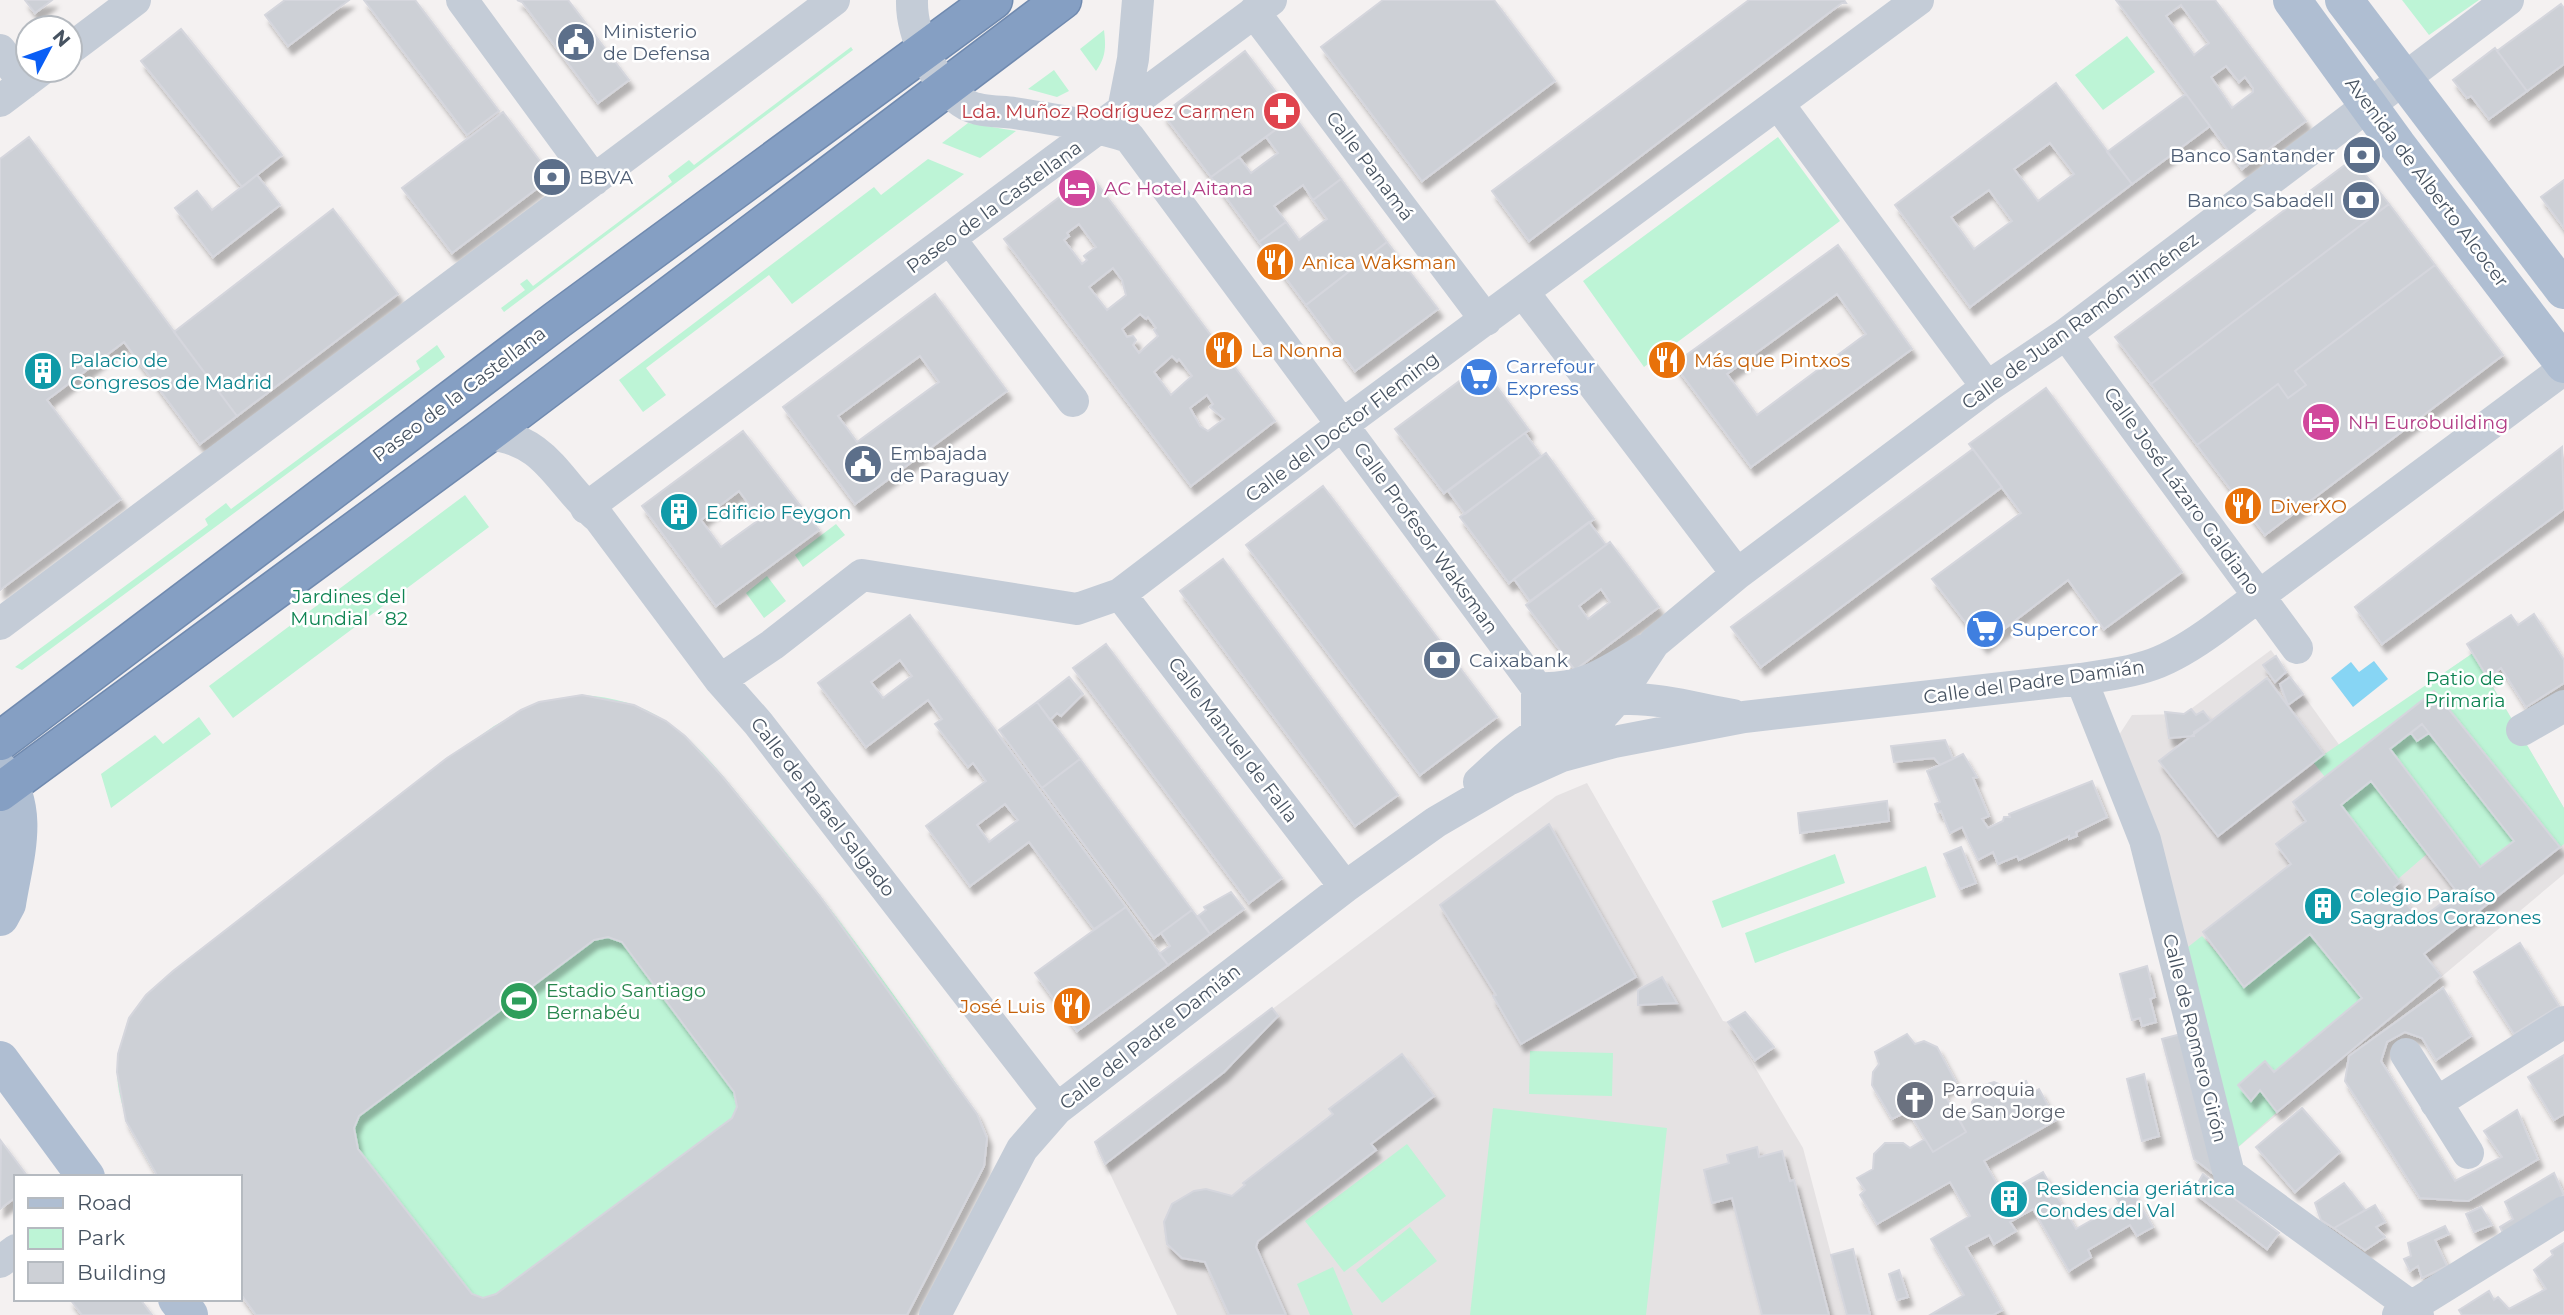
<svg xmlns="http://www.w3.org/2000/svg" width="2564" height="1315" font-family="Montserrat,sans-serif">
	<defs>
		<filter id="shadow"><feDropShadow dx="4.5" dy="8" stdDeviation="2" flood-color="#0004"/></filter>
	</defs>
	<rect width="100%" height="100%" fill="#f4f1f1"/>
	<path fill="#e5e2e3" d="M2271 650 2340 746 2473 653 2564 808V874L2236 1149 2117 738 2132 715 2184 714Z
		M1587 783 1723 1021 1728 1022 1803 1148 1847 1315H1177L1095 1142 1556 796Z"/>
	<path fill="#bdf4d6" d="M2402 0H2479L2429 35Z
		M1104 30C1106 47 1106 57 1096 71L1080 49Z
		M2127 36 2155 72 2103 110 2075 75Z
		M851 47 853 50 504 312 501 308 525 290 520 284 527 279 533 286 672 182 668 176 689 160 694 165Z
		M1054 70 1069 91 1057 97 1028 89Z
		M968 123 1016 131 980 158 942 143Z
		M1778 137 1840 221 1644 367 1583 281Z
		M928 159 964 174 792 304 769 275 646 368 666 395 643 412 619 380 874 187 881 195Z
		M437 345 445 357 22 670 15 667 208 525 205 519 226 503 231 509 420 369 416 361Z
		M465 495 489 527 233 718 209 686Z
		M836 524 845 535 803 567 795 555Z
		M767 576 786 601 764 618 746 593Z
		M2473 653 2564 808V844L2560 847 2434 691 2325 777 2313 762Z
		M582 695C613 697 641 704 667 722 702 746 728 783 755 815 835 910 907 1012 977 1114L987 1138 984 1166 907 1315H256L240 1293V1177H158C106 1096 96 1038 173 971L411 786 494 726 539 702Z
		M199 717 211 734 111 808 101 774 155 735 163 744Z
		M2411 733 2417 741 2429 733 2514 841 2480 867 2390 749Z
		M2371 781 2428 853 2398 879 2341 805Z
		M1835 854 1845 883 1722 928 1712 901Z
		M1926 866 1936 897 1755 963 1745 933Z
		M2310 934 2362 998 2274 1072 2264 1061 2238 1085 2251 1100 2260 1090 2277 1112 2236 1149 2188 947 2202 936 2227 964Z
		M1530 1051 1613 1053 1612 1096 1529 1094Z
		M1493 1108 1667 1128 1646 1315H1470Z
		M1407 1144 1446 1196 1344 1272 1305 1221Z
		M1410 1227 1437 1261 1382 1303 1356 1270Z
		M1333 1267 1353 1315H1310L1297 1284Z"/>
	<path fill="#87d5f4" d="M2374 661 2388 679 2353 707 2331 678 2351 662 2359 672Z"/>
	<path fill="#cdd0d6" stroke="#d5d6dd" stroke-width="2" fill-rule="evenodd" filter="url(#shadow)" d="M25 0H52L35 13Z
		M285 0H349L288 46 265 15Z
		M364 0H415L499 111 467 135Z
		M517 0H568L629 80 598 103 522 2Z
		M1383 0H1494L1555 81 1422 181 1321 47Z
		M1749 0H1844L1846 3H1842L1529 241 1492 191Z
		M2116 0H2215L2306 121 2242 169ZM2181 5 2209 43 2194 55 2166 16ZM2226 66 2239 82 2245 77 2253 88V92L2232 108 2211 77Z
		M2561 4 2564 8V64L2527 91 2497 51Z
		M181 29 282 155 242 187 141 61Z
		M2495 48 2527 91 2489 119 2471 96 2467 98 2453 80Z
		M1245 51 1294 116 1211 177 1163 114Z
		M2056 83 2132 184 1970 307 1895 205ZM2050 143 2074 174 2038 201 2014 169ZM1989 190 2012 221 1974 249 1951 217Z
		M2186 94 2210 126 2132 184 2107 152Z
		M503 112 552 177 452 253 402 188Z
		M1294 116 1341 179 1313 200 1303 185 1274 206 1286 222 1259 242 1211 177 1239 157 1251 173 1278 153 1266 137Z
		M29 137 237 416 200 444 124 342 47 400 121 499 0 590V159Z
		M2353 159 2389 204 2151 384 2115 337Z
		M1090 174 1275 421 1191 486 1004 239ZM1079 224 1096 247 1084 256 1087 260 1082 264 1064 240 1069 236 1067 233ZM1113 268 1122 280 1126 295 1107 310 1089 287ZM1140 314 1146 319 1148 317 1156 328 1154 330 1158 336 1139 353 1133 345 1136 340 1133 336 1127 337 1122 329ZM1172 356 1177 361 1179 359 1192 376 1171 395 1154 372ZM1207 395 1213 404 1210 407 1224 419 1208 431 1200 426 1190 408Z
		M257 175 280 205 213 257 175 208 197 191 212 210Z
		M1341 179 1387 242 1306 305 1259 242 1286 222 1299 240 1327 219 1313 200Z
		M2564 180V228L2541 197Z
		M2389 204 2435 265 2295 371 2306 385 2288 398 2278 384 2197 445 2151 384Z
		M333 209 398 294 237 416 174 332Z
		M1387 242 1438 309 1355 371 1306 305Z
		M1838 245 1912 349 1751 467 1674 364ZM1837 294 1866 334 1757 415 1727 374Z
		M2435 265 2503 355 2265 535 2197 445 2278 384 2288 398 2306 385 2295 371Z
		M935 294 1007 391 855 504 783 407ZM920 356 939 382 857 442 838 416Z
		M1481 365 1529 430 1444 493 1395 429Z
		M2046 388 2182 572 2104 629 2068 580 1983 645 1932 579 2021 513 1969 444Z
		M743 431 819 530 716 606 642 506ZM739 491 760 519 721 547 701 520Z
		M1525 433 1541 456 1465 514 1448 491Z
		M2562 447 2564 509 2382 644 2355 607Z
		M1973 449 2002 487 1761 667 1731 627Z
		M1546 453 1594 519 1509 583 1460 517Z
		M1323 486 1497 717 1420 775 1246 545Z
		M1589 522 1606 545 1530 601 1514 579Z
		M1610 542 1659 607 1575 670 1526 605ZM1601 589 1610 602 1588 619 1579 606Z
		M1223 559 1398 795 1355 826 1180 591Z
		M2534 614 2564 660V683L2526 707 2501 668 2488 678 2467 644 2511 615 2518 625Z
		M910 615 1126 907 1094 929 1029 842 970 886 926 826 986 781 973 763 968 767 935 724 942 719 928 700 866 747 818 683ZM900 660 912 676 883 698 871 682ZM1005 804 1018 820 989 842 977 825Z
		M1106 644 1282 878 1249 903 1073 668Z
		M2276 656 2286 672 2275 682 2263 665Z
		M1069 677 1083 694 1061 716 1057 713 1050 720 1037 702Z
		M2290 677 2303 694 2288 705 2280 684Z
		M2267 678 2324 754 2218 836 2159 761Z
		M2434 691 2560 847 2424 954 2441 976 2277 1112 2260 1090 2251 1101 2238 1085 2265 1061 2274 1072 2362 998 2310 934 2244 987 2203 932 2291 864 2276 844 2306 821 2293 802ZM2422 724 2514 841 2480 867 2390 749ZM2371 781 2457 892 2419 920 2394 887 2400 882 2341 805Z
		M582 695 634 705 666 721 685 736 722 776 819 895 977 1114 987 1138 984 1166 907 1315H256L240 1293V1177H158L126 1121 117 1072 118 1054 129 1018 146 995 173 971 447 758 521 710 539 702ZM608 937 622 942 734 1092 737 1107 732 1118 496 1294 483 1298 472 1294 358 1149 354 1128 359 1116 594 940Z
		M1037 702 1080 759 1042 788 999 730Z
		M2191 709 2196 715 2203 711 2211 721 2194 732V736L2169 738 2165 712 2184 714Z
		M2422 724 2429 733 2417 741 2411 733Z
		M1945 740 1953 759 1940 765 1934 758 1894 762 1891 746Z
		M1963 754 1977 777 1973 778 1989 816 1982 819 1988 828 2003 821 2004 817H2010L2009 814 2092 781 2107 817 2076 832 2077 836 2069 839V836L2019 860 2017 856 1998 864 1993 852 1978 860 1962 827 1950 833 1941 811 1938 812 1935 804 1940 802 1927 771Z
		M1080 759 1192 910 1154 938 1042 788Z
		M1887 801 1889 821 1800 833 1798 813Z
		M1549 824 1636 977 1521 1044 1493 996 1496 995 1440 905Z
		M1961 847 1976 883 1960 889 1944 854Z
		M1231 892 1244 909 1210 934 1198 916 1206 910 1204 907Z
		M1126 907 1168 965 1077 1031 1035 973Z
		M1192 910 1210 934 1168 965 1159 954 1170 946 1161 933Z
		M2520 943 2559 1006 2514 1034 2474 972Z
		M2147 966 2155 997 2150 999 2156 1022 2142 1026 2140 1018 2132 1020 2120 974Z
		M1662 977 1677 1003 1638 1005V990Z
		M2443 988 2471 1036 2436 1060 2422 1038 2405 1032 2387 1042 2381 1061 2455 1181 2502 1157 2484 1131 2517 1110 2538 1159 2468 1201 2420 1198 2345 1081 2349 1056Z
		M1272 1008 1278 1016 1224 1072 1105 1164 1095 1142Z
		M1745 1012 1774 1047 1755 1060 1728 1022Z
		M1907 1034 1915 1044 1924 1041 1937 1047 1956 1082 1942 1090 1966 1132 1933 1152 1908 1111 1892 1119 1872 1085 1873 1072 1879 1064 1875 1052Z
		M2181 1034 2216 1176 2194 1159 2162 1039Z
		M1402 1054 1434 1096 1371 1144 1376 1150 1258 1241 1256 1247 1286 1315H1229L1205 1262 1182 1258 1167 1244 1164 1222 1172 1204 1194 1191 1206 1189 1232 1196 1245 1185 1243 1183 1333 1114 1329 1109Z
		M2564 1055V1114L2554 1120 2528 1077Z
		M2144 1074 2159 1136 2142 1141 2127 1079Z
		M2026 1081 2032 1093 2039 1089 2056 1120 1984 1161 2003 1195 2043 1172 2076 1229 2120 1204 2114 1194 2129 1186 2153 1227 2137 1236 2130 1225 2088 1250 2091 1257 2069 1271 2033 1209 2010 1222 2016 1231 1994 1244 1989 1235 1966 1247 2002 1310 1993 1315H1930L1964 1295 1931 1239 1970 1216 1950 1182 1877 1224 1860 1195 1865 1190 1857 1178 1873 1169 1874 1154 1885 1143H1903L1910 1148 1925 1139 1933 1152 1966 1132 1959 1119 1974 1111 1972 1102 1984 1085 1994 1082 2011 1089Z
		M2302 1108 2340 1152 2295 1192 2256 1147Z
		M1 1141 28 1177H16V1197L0 1209Z
		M1757 1147 1759 1157 1782 1151 1790 1181 1794 1180 1829 1315H1762L1732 1198 1712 1203 1704 1170 1729 1163 1727 1155Z
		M2554 1173 2564 1195 2517 1225 2506 1240 2500 1227 2513 1219 2505 1202Z
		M2203 1174 2279 1233 2267 1249 2193 1192Z
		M2344 1183 2365 1210 2334 1228 2321 1220 2315 1203Z
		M2375 1205 2385 1222 2376 1227 2385 1237 2365 1250 2334 1228Z
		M2481 1207 2492 1225 2474 1232 2466 1214Z
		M2445 1226 2449 1234 2435 1240 2447 1266 2422 1278 2418 1266 2410 1271 2404 1259 2411 1256 2408 1243Z
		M2564 1243V1315H2462L2459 1310 2489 1291 2494 1300 2498 1297 2509 1309 2546 1289 2534 1270 2553 1255 2551 1251Z
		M1853 1249 1870 1315H1847L1831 1255Z
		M1899 1270 1908 1297 1897 1300 1889 1274Z
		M70 1299H140L152 1315H82Z"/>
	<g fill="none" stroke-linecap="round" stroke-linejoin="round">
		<defs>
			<path id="highway" d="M0 741 557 320 993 0
				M0 792 487 434 1062 0"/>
		</defs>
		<use href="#highway" stroke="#708aaf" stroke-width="41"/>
		<path stroke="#c4ccd7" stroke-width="32" d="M462 0 594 180
			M912 0C911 34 935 88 967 105 979 112 1001 111 1014 113 1053 119 1092 125 1129 137L1537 688V734
			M1254 12 1486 320
			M70 49 135 0
			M0 50 24 83
			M0 101 41 70
			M1779 105 1987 387
			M1123 110 1133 59 1138 0
			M950 239 1073 401
			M1523 292 1737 574
			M2066 334 2297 648
			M487 434C548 439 558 484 599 518L720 680 758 723 1057 1109
			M586 508 1271 0
			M1120 594 1345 887
			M0 624 834 0
			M2081 679 2145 840 2229 1174 2412 1307 2418 1315
			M720 680 772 645 862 575 1077 609 1120 594 1342 425 1918 0
			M1537 688C1584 690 1605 673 1644 650
			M2522 730 2564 706
			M1558 745 1599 719 1617 699 1654 643 1737 574 1987 387 2066 334 2508 0
			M1479 782C1519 745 1568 700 1626 699 1661 698 1698 709 1733 715
			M2406 1054 2468 1153
			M2436 1103 2564 1022
			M0 1262 16 1250
			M935 1315 1022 1149 1057 1109 1345 887 1436 822 1508 780 1562 756 1614 742 1744 717 2081 679C2144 670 2164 666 2216 628L2564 369
			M2398 1315 2564 1212"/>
		<path stroke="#afbed2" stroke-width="38" d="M2292 0 2397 145 2564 364
			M2344 0 2564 290
			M0 771C32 809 14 859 7 904L0 917
			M0 1060 86 1177
			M177 1299 189 1315"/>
		<use href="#highway" stroke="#859fc3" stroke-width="38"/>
	</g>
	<defs>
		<symbol id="civic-disc" viewBox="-11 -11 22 22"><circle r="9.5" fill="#5c6f8a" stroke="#fff"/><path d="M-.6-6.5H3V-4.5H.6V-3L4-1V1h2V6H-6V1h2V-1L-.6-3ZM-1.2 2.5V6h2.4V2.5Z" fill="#fff"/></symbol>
		<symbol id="pharmacy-disc" viewBox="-11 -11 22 22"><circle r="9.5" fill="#e0444e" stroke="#fff"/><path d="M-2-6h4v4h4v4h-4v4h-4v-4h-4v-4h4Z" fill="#fff"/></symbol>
		<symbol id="bank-disc" viewBox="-11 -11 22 22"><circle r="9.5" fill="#5c6f8a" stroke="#fff"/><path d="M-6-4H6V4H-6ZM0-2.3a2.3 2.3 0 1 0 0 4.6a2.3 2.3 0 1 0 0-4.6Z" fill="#fff"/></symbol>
		<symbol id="hotel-disc" viewBox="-11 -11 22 22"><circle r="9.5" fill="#d1479c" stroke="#fff"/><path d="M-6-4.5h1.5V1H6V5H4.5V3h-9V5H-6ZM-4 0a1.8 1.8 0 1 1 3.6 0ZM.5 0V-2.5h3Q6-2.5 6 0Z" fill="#fff"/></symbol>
		<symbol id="restaurant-disc" viewBox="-11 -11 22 22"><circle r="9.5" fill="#e8710a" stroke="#fff"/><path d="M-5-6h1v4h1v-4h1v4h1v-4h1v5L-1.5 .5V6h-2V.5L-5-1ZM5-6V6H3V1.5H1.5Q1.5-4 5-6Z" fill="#fff"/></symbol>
		<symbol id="building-disc" viewBox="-11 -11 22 22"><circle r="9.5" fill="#0f9aa8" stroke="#fff"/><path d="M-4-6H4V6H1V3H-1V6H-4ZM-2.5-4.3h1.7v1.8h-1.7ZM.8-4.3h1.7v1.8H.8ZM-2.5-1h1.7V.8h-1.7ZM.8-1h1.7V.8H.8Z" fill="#fff"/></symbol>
		<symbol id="supermarket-disc" viewBox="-11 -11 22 22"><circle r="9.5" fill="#3f7fe0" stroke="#fff"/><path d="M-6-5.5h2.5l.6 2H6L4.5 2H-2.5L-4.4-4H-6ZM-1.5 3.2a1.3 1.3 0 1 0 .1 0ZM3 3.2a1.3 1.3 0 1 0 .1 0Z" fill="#fff"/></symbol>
		<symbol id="stadium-disc" viewBox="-11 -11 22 22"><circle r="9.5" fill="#2e9e5b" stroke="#fff"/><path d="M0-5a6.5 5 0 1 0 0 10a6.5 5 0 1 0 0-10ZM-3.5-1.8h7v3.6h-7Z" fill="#fff"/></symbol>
		<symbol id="church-disc" viewBox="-11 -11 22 22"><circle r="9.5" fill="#6b7280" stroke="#fff"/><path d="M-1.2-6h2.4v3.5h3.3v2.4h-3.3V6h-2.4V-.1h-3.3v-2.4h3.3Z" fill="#fff"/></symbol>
	</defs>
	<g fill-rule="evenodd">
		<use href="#civic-disc" x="554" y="20" width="44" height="44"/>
		<use href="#pharmacy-disc" x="1260" y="89" width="44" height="44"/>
		<use href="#bank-disc" x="2340" y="133" width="44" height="44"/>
		<use href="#bank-disc" x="530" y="155" width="44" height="44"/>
		<use href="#hotel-disc" x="1055" y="166" width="44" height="44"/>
		<use href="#bank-disc" x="2339" y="178" width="44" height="44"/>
		<use href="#restaurant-disc" x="1253" y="240" width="44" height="44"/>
		<use href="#restaurant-disc" x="1202" y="328" width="44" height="44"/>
		<use href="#restaurant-disc" x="1645" y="338" width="44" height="44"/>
		<use href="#building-disc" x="21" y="349" width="44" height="44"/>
		<use href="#supermarket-disc" x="1457" y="355" width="44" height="44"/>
		<use href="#hotel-disc" x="2299" y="400" width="44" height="44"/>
		<use href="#civic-disc" x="841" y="442" width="44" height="44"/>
		<use href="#restaurant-disc" x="2221" y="484" width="44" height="44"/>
		<use href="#building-disc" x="657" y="490" width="44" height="44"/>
		<use href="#supermarket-disc" x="1963" y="607" width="44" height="44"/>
		<use href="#bank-disc" x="1420" y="638" width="44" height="44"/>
		<use href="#building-disc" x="2301" y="884" width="44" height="44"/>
		<use href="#stadium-disc" x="497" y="979" width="44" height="44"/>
		<use href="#restaurant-disc" x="1050" y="984" width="44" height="44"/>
		<use href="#church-disc" x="1893" y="1078" width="44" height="44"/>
		<use href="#building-disc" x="1987" y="1177" width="44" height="44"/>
	</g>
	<g text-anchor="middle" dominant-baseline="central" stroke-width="5" stroke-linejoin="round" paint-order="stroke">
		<g font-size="19" fill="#4e5e75" stroke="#fff" text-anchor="start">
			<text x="603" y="31">Ministerio<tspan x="603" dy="22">de Defensa</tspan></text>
			<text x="2335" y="155" text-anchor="end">Banco Santander</text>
			<text x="579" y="177">BBVA</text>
			<text x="2334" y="200" text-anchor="end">Banco Sabadell</text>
			<text x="890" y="453">Embajada<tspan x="890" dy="22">de Paraguay</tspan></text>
			<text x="1469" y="660">Caixabank</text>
		</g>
		<g font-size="19" fill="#be3a42" stroke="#fff" text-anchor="end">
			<text x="1255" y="111">Lda. Muñoz Rodríguez Carmen</text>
		</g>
		<g font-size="19" fill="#475361" stroke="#fff">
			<text transform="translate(1370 166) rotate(53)">Calle Panamá</text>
			<text transform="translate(2427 182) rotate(53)">Avenida de Alberto Alcocer</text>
			<text transform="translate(994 207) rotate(-36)">Paseo de la Castellana</text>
			<text transform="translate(2080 321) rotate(-36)">Calle de Juan Ramón Jiménez</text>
			<text transform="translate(459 394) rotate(-37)">Paseo de la Castellana</text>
			<text transform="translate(1342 427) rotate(-37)">Calle del Doctor Fleming</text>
			<text transform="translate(2182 491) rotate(54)">Calle José Lázaro Galdiano</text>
			<text transform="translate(1426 538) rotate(54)">Calle Profesor Waksman</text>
			<text transform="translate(2034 682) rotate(-8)">Calle del Padre Damián</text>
			<text transform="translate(1233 740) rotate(53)">Calle Manuel de Falla</text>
			<text transform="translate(823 807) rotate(52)">Calle de Rafael Salgado</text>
			<text transform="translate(1150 1037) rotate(-38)">Calle del Padre Damián</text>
			<text transform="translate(2195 1038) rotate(76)">Calle de Romero Girón</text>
		</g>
		<g font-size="19" fill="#b23c85" stroke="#fff" text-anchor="start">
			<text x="1104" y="188">AC Hotel Aitana</text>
			<text x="2348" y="422">NH Eurobuilding</text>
		</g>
		<g font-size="19" fill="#c56008" stroke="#fff" text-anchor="start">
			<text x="1302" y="262">Anica Waksman</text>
			<text x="1251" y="350">La Nonna</text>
			<text x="1694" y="360">Más que Pintxos</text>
			<text x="2270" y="506">DiverXO</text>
			<text x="1045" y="1006" text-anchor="end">José Luis</text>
		</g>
		<g font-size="19" fill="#0d838f" stroke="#fff" text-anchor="start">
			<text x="70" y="360">Palacio de<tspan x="70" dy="22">Congresos de Madrid</tspan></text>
			<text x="706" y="512">Edificio Feygon</text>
			<text x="2350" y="895">Colegio Paraíso<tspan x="2350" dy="22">Sagrados Corazones</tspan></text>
			<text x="2036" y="1188">Residencia geriátrica<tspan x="2036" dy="22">Condes del Val</tspan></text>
		</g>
		<g font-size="19" fill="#366cbe" stroke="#fff" text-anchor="start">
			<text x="1506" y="366">Carrefour<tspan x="1506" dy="22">Express</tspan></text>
			<text x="2012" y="629">Supercor</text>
		</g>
		<g font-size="19" fill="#0f8453" stroke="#fff">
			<text x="349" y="596">Jardines del<tspan x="349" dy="22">Mundial ´82</tspan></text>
			<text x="2465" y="678">Patio de<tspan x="2465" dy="22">Primaria</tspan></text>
		</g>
		<g font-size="19" fill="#27864d" stroke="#fff" text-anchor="start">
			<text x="546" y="990">Estadio Santiago<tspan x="546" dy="22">Bernabéu</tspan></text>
		</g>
		<g font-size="19" fill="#5b616d" stroke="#fff" text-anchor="start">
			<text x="1942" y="1089">Parroquia<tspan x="1942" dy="22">de San Jorge</tspan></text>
		</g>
	</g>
	<rect x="14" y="1175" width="228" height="126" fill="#ffffff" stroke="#b5bac0" stroke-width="2"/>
	<rect x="28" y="1198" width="35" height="10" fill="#afbed2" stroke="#b5bac0" stroke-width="2"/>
	<text x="77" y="1210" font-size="21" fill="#475361">Road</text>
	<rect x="28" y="1228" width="35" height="21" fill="#bdf4d6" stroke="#b5bac0" stroke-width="2"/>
	<text x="77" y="1245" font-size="21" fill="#475361">Park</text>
	<rect x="28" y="1262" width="35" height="21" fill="#cdd0d6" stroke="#b5bac0" stroke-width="2"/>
	<text x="77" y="1280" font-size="21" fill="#475361">Building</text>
	<g transform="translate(49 49) rotate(49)"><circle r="33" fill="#ffffff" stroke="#b5bac0" stroke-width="2"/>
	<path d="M0-5L12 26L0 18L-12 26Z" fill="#0a5ef5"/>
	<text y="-10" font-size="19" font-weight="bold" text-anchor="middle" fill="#475361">N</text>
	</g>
</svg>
